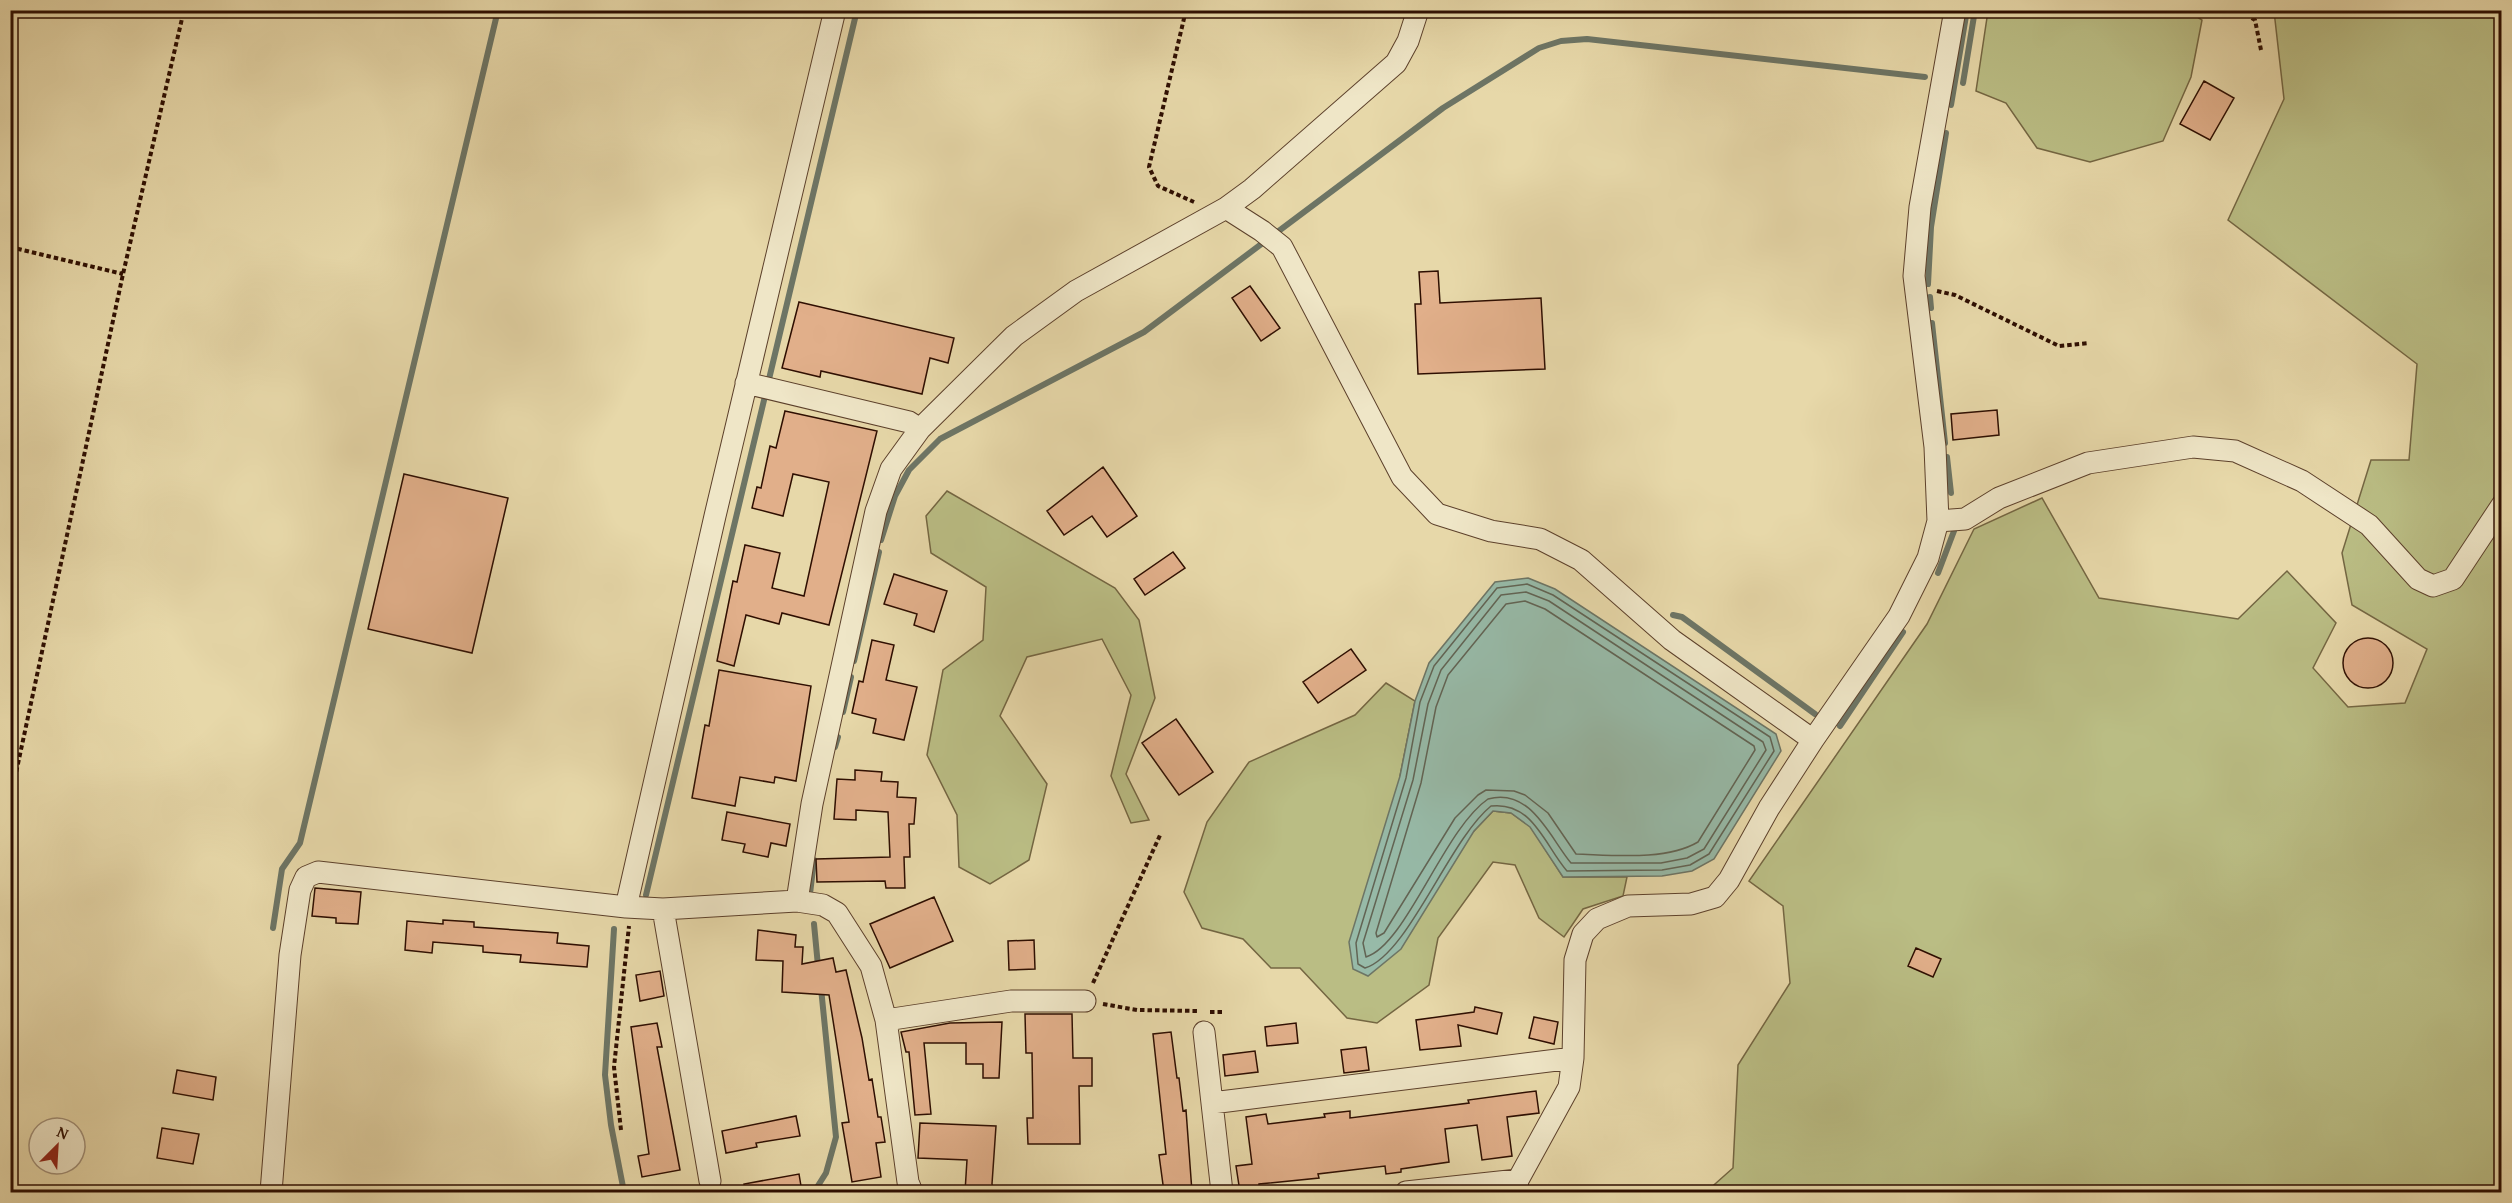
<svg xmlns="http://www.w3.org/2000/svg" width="2512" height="1203" font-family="'Gentium Book Plus',serif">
	<rect width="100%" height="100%" fill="#e7d8a9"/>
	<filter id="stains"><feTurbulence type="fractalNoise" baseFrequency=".00333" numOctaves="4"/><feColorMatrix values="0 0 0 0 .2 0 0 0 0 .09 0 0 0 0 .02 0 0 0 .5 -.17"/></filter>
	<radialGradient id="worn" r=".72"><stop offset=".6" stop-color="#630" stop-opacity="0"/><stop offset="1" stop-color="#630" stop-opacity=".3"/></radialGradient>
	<path fill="#babd84" stroke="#746642" stroke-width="1.5" d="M2188 11 2202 20 2191 77 2163 141 2090 162 2037 148 2006 103 1976 91 1988 11Z
		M2274 11H2501V1192H1706L1733 1168 1738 1065 1790 983 1783 906 1749 881 1927 624 1974 529 2042 498 2099 598 2238 619 2287 571 2336 623 2313 668 2348 707 2405 703 2427 649 2352 605 2342 553 2371 460H2409L2417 364 2228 220 2284 99Z
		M947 491 1115 588 1139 620 1155 698 1126 774 1149 820 1131 823 1111 776 1131 695 1102 639 1027 657 1000 716 1047 784 1029 860 990 884 959 867 957 815 927 755 943 670 983 640 986 587 931 553 926 516Z
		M1386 683 1415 701 1400 776 1474 831 1493 811 1511 813 1531 827 1563 877H1627L1623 896 1583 909 1564 937 1539 918 1515 865 1493 862 1438 938 1429 985 1377 1023 1347 1018 1300 968H1271L1243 939 1202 928 1184 892 1207 822 1249 762 1355 715Z"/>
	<path fill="#97baa8" stroke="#6d7565" stroke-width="1.5" d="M1528 578 1555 589 1776 734 1781 751 1714 859 1692 871 1662 876 1563 877 1530 827 1511 813 1493 811 1474 831 1401 949 1368 976 1353 969 1349 942 1400 776 1415 701 1429 663 1495 582Z"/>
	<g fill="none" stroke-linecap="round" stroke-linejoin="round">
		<path stroke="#626454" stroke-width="1.5" d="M1527 584 1553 595 1770 737 1774 751 1709 854 1690 865 1662 870 1567 871C1545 846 1533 801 1491 806 1449 840 1408 955 1365 968L1358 964 1356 943 1406 778 1420 702 1434 666 1497 588Z
			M1526 592 1549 601 1763 742 1766 750 1704 849 1687 858 1661 863H1571C1550 838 1531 787 1488 799 1444 829 1406 945 1366 957L1363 943 1413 780 1428 704 1441 670 1501 595Z
			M1525 601 1545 609 1754 746 1755 750 1698 842C1666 861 1612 855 1576 854L1548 813 1525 795 1514 791 1486 790 1478 795 1455 818 1384 933 1377 937 1376 933 1421 783 1436 707 1448 675 1506 604Z"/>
		<path stroke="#6d7565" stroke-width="6" d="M1963 83 1975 10
			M1951 105 1967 10
			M1928 284 1931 227 1946 133
			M1930 297 1931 308
			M1932 323 1945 443
			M1947 457 1951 493
			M881 540 895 496 909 470 940 439 1144 332 1443 108 1539 48 1561 41 1587 39 1925 77
			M1938 573 1954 531
			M1673 615 1682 617 1815 714
			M854 661 879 552
			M843 712 851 677
			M1840 726 1903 632
			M835 747 838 737
			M810 894 814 860
			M646 895 857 10
			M814 924 818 966
			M273 928 282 869 300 843 498 10
			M614 929 605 1075 611 1125 624 1192
			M814 1192 826 1173 836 1137 821 988"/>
	</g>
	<path fill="#e1af8a" stroke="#2e0e01" stroke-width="1.5" d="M2204 81 2234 98 2210 140 2180 124Z
		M1438 271 1440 303 1541 298 1545 369 1418 374 1415 304H1421L1419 272Z
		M1250 286 1280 328 1261 341 1232 298Z
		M799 302 954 338 948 363 930 358 922 394 821 371 820 377 782 368Z
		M1997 410 1999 435 1953 440 1951 414Z
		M785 411 877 431 829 625 782 613 779 624 746 615 734 666 717 661 733 581 737 582 745 545 780 553 772 588 804 596 829 482 793 474 783 516 752 508 757 487 761 488 770 446 776 448Z
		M1103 467 1137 516 1107 537 1092 516 1064 535 1047 511Z
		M404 474 508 498 472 653 368 629Z
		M1173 552 1185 568 1145 595 1134 579Z
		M894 574 947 591 934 632 914 625 917 614 884 604Z
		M2343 663a25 25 0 1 1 50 0a25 25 0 1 1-50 0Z
		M872 640 894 645 886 680 917 687 904 740 873 733 876 719 852 713 859 681 863 682Z
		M1351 649 1366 670 1318 703 1303 682Z
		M719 670 811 686 796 781 775 777 774 783 740 777 735 806 692 798 705 725 709 726Z
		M1176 719 1213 772 1179 795 1142 743Z
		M855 770 882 772 881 781 898 782 897 797 916 798 914 824H909L910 857H904L905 888H886L885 881 817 882 816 859 890 857 888 812 856 810V820L834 819 837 779 855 780Z
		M727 812 790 824 786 846 771 843 768 857 743 852 745 844 722 840Z
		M315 888 361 892 358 924 336 923V918L312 916Z
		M934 897 953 941 890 968 870 924Z
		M443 920 474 922V927L558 933 557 943 589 946 587 967 520 962 521 955 483 952V946L433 942 432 953 405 950 407 921 443 924Z
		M758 930 796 935 795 947H803L802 964 833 958 836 972 846 970 862 1038 869 1080 872 1079 878 1117H881L885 1142 876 1143 881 1177 852 1182 842 1123 849 1122 829 995 782 992 783 961 756 960Z
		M1034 940 1035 969 1009 970 1008 941Z
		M1916 948 1941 959 1933 977 1908 966Z
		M660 971 664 996 640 1001 636 975Z
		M1475 1007 1502 1013 1497 1034 1458 1025 1461 1046 1420 1050 1416 1020 1474 1012Z
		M1025 1014H1072L1073 1058H1092V1086H1079L1080 1144H1028L1027 1118H1033L1032 1053H1026Z
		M1534 1017 1558 1022 1554 1044 1529 1038Z
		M1002 1022 999 1078H983V1064H966V1043H924L931 1114 915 1115 909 1052H906L901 1032 950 1023Z
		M657 1023 662 1047H657L680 1170 642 1177 638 1156 649 1154 631 1027Z
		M1296 1023 1298 1043 1267 1046 1265 1027Z
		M1171 1032 1177 1078H1179L1183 1111 1186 1110 1192 1192H1164L1159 1155 1166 1154 1153 1034Z
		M1366 1047 1369 1070 1344 1073 1341 1050Z
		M1255 1051 1258 1072 1225 1076 1223 1055Z
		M177 1070 216 1077 213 1100 173 1093Z
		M1536 1091 1539 1113 1507 1117 1512 1156 1482 1160 1477 1125 1445 1129 1449 1162 1401 1169V1172L1386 1174 1385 1166 1318 1174 1319 1178 1259 1184V1190L1240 1192 1236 1166 1252 1164 1246 1117 1266 1114 1268 1124 1325 1117 1324 1114 1350 1111V1118L1469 1103 1468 1100Z
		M796 1116 800 1136 756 1143 757 1147 726 1153 722 1131Z
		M920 1123 996 1126 992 1184 995 1192H965L967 1160 918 1158Z
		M162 1128 199 1134 193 1164 157 1158Z
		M799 1174 802 1192H745L744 1184Z"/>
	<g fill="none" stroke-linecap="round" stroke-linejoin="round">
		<defs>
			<path id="minor" d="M1226 208 1262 231 1282 247 1402 477 1437 514 1491 531 1540 539 1581 560 1672 640 1813 740
				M746 383 909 422 920 429
				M1938 521 1965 519 1999 498 2088 463 2193 447 2235 451 2302 481 2369 525 2418 579 2433 586 2453 579 2502 505
				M797 901 812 804 876 511 891 469 920 429 1014 336 1076 291 1226 208 1252 189 1396 63 1408 41 1418 10
				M626 907 715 516 835 10
				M663 909 710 1181
				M886 1020 1011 1001H1085
				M1204 1032 1222 1192
				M1212 1103 1573 1058
				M271 1192 290 955 300 890 306 877 318 872 626 907 663 909 797 901 823 905 837 913 871 966 886 1020 908 1182 912 1192
				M1406 1192 1518 1180
				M1516 1192 1518 1180 1569 1087 1573 1058 1575 960 1583 934 1597 919 1628 906 1691 904 1715 897 1729 880 1769 808 1813 740 1899 616 1928 558 1938 521 1935 447 1914 276 1920 207 1955 10"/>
		</defs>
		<use href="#minor" stroke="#5c402b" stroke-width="23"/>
		<path stroke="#2e0e01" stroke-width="4" stroke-dasharray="4.5 3" stroke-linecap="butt" d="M1186 10 1149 167 1158 186 1194 202
			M2239 10 2255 20 2261 50
			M10 247 123 274
			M1937 291 1955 295 2059 346 2089 343
			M10 801 123 274 184 10
			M1093 983 1161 833
			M1103 1004 1137 1010 1199 1011
			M1210 1012H1224
			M621 1130 614 1067 629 926"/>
		<use href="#minor" stroke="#efe6c7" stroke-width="21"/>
	</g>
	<rect width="2512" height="1203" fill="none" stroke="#e7d8a9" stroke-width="36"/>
	<rect x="12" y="12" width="2488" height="1179" fill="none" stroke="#2e0e01" stroke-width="3"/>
	<rect x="18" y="18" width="2476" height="1167" fill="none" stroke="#2e0e01" stroke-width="1.5"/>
	<g transform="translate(57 1146) rotate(24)"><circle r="28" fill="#efe6c7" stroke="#a29078" stroke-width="1.5"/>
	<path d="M0-4.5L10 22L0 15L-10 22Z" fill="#8f2418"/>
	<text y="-9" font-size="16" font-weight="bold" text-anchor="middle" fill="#2e0e01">N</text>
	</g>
	<rect width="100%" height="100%" filter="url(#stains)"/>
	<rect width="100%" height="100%" fill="url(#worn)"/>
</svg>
